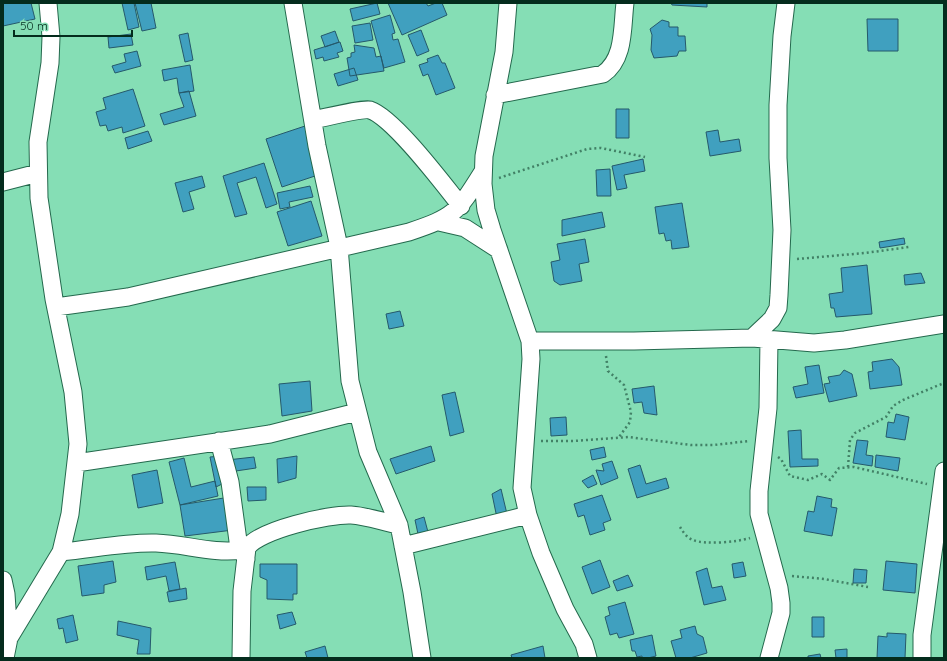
<svg xmlns="http://www.w3.org/2000/svg" width="947" height="661" font-family="Quicksand,sans-serif">
	<rect width="100%" height="100%" fill="#85deb5"/>
	<path fill="#40a0bf" stroke="#25596b" d="M3 3H31L35 19 3 26Z
		M122 3H134L139 27 128 30Z
		M135 3H151L156 28 142 31Z
		M377 3 380 14 353 21 350 9Z
		M388 3H426L428 6 436 3H442L447 15 402 35Z
		M671 3H707V7L672 5Z
		M390 15 395 33 392 34 393 40 398 39 405 62 384 68 371 21Z
		M867 19H898V51H868Z
		M662 20 669 22V27H678V36H685L686 51H679L677 56 654 58 651 50 652 35 650 29Z
		M370 23 373 40 355 43 352 26Z
		M421 30 429 51 417 56 408 35Z
		M335 31 339 42 325 47 321 36Z
		M188 33 193 60 185 62 179 35Z
		M131 34 133 45 109 48 108 37Z
		M340 42 343 51 337 53 339 57 324 61 323 57 316 59 314 50Z
		M354 45 374 48 376 57 381 56 384 71 350 76 347 58 351 57V53L355 52Z
		M137 51 141 66 115 73 112 66 126 62 124 54Z
		M438 55 442 63H445L455 88 436 95 428 74 423 76 419 65 428 62 427 59Z
		M190 65 194 91 179 93 177 78 164 81 162 70Z
		M354 68 358 80 338 86 334 74Z
		M133 89 145 126 123 133 122 127 108 131 106 125 100 126 96 112 106 109 103 98Z
		M189 91 196 116 164 125 160 114 184 107 179 93Z
		M616 109H629V138H616Z
		M305 126 321 174 282 187 266 139Z
		M718 130 720 142 739 139 741 151 710 156 706 132Z
		M148 131 152 141 128 149 125 138Z
		M643 159 645 171 624 175 627 188 617 190 612 166Z
		M264 163 277 204 266 208 256 177 237 183 247 214 235 217 223 176Z
		M610 169 611 196H597L596 170Z
		M202 176 205 187 189 192 194 209 183 212 175 183Z
		M310 186 313 197 289 202 290 207 280 209 277 193Z
		M311 201 322 236 288 246 277 212Z
		M682 203 689 247 672 249 671 240 666 241 664 233 659 234 655 207Z
		M602 212 605 227 562 236V220Z
		M904 238 905 244 880 248 879 242Z
		M585 239 589 262 579 264 582 281 560 285 554 281 551 262 560 260 557 244Z
		M867 265 872 314 836 317 834 308H831L829 294 843 292 841 268Z
		M921 273 925 283 905 285 904 275Z
		M400 311 404 326 389 329 386 314Z
		M892 359 899 367 902 385 870 389 868 372 873 371 872 362Z
		M819 365 824 393 796 398 793 387 808 384 805 367Z
		M844 370 852 374 857 396 829 402 824 384 830 383 828 377 840 375Z
		M310 381 312 411 282 416 279 384Z
		M654 386 657 415 644 413 642 402 634 403 632 389Z
		M455 392 464 432 450 436 442 395Z
		M896 414 909 417 905 440 886 437 888 422 894 423Z
		M566 417 567 435 551 436 550 418Z
		M801 430 802 459H818V466L790 467 788 431Z
		M857 440 868 441 866 455 873 456 872 466 853 463Z
		M431 446 435 461 396 474 390 459Z
		M604 447 606 457 592 460 590 450Z
		M876 455 900 458 898 471 875 467Z
		M221 456 226 482 216 487 210 457Z
		M297 456 296 478 278 483 277 459Z
		M254 457 256 468 229 472 227 460Z
		M184 458 191 487 215 481 218 496 180 505 169 462Z
		M612 461 618 478 601 485 596 470 604 471 602 464Z
		M640 465 646 484 666 478 669 488 637 498 628 469Z
		M157 470 163 503 138 508 132 475Z
		M593 475 597 484 588 488 582 481Z
		M247 487H266V500L248 501Z
		M501 489 507 514 497 518 492 494Z
		M602 495 611 520 603 523 605 530 590 535 584 515 578 517 574 504Z
		M817 496 832 499 831 507 837 508 832 536 804 531 808 511 814 512Z
		M230 497 233 530 185 536 180 505Z
		M424 517 428 532 418 534 415 520Z
		M600 560 610 587 592 594 582 567Z
		M113 561 116 582 104 585V593L82 596 78 566Z
		M886 561 917 564 915 593 883 590Z
		M175 562 180 589 169 591 166 576 147 580 145 567Z
		M743 562 746 576 734 578 732 564Z
		M260 564H297V594H293V600L267 599V580L260 577Z
		M707 568 712 588 722 586 726 600 704 605 696 572Z
		M854 569 867 570 866 583H853Z
		M628 575 633 586 617 591 613 581Z
		M186 588 187 599 169 602 167 592Z
		M625 602 634 634 619 638 617 633 610 635 605 617 610 615 608 607Z
		M292 612 296 624 280 629 277 615Z
		M73 615 78 640 66 643 63 628 59 629 57 619Z
		M812 617H824V637H812Z
		M118 621 151 628 150 654H137L139 640 117 635Z
		M695 626 697 634 703 637 707 653 690 658H676L671 641 682 638 680 630Z
		M887 633 906 634 905 658H877L878 636 887 637Z
		M652 635 656 656 648 658H642V656L637 657 635 651H632L630 640Z
		M325 646 328 658H307L305 652Z
		M543 646 545 658H512L511 655Z
		M847 649V658H836L835 650Z
		M820 654 821 658H808V656Z"/>
	<g fill="none" stroke-linecap="round" stroke-linejoin="round">
		<defs>
			<path id="minor" d="M293 3 317 146 339 247 350 381 368 452 399 525 412 592 422 658
				M508 3 504 52 484 156 483 184 486 210 492 230 530 341 531 359 522 488 528 515 541 553 565 609 584 644 588 658
				M495 95 603 74C625 59 622 27 625 3
				M313 120C324 118 362 108 370 110 394 118 444 185 461 206
				M3 182 38 173
				M439 222 465 228 499 250
				M56 307 128 297 409 232C454 217 457 213 482 173
				M752 338 772 319 778 308 779 295 782 230 778 158V105L782 36 786 3
				M530 341H634L752 338 814 343 845 340 944 324
				M219 441 230 482 238 541 246 559
				M76 463 270 434 357 412
				M403 546 528 515
				M61 552C93 549 125 542 156 543 186 544 212 554 242 550
				M3 580 6 594 9 638
				M5 658 9 638 61 552 70 514 78 444 73 392 54 299 39 198 38 142 50 63 51 37 48 3
				M241 658 242 591 247 548C258 530 330 514 351 515 367 516 383 522 399 525
				M769 658 781 613V603L779 588 759 514V491L768 408 769 339
				M922 658V635L944 471"/>
		</defs>
		<use href="#minor" stroke="#24694d" stroke-width="19"/>
		<path stroke="#428166" stroke-width="2.5" stroke-dasharray="2 3" stroke-linecap="butt" d="M499 178 587 149 601 148 645 157
			M797 259 865 253 909 247
			M606 356 608 371 624 385 631 412 630 422 619 437
			M541 441H574L628 437 691 445H714L749 441
			M778 457 781 459 790 476 808 480 822 474 830 480 839 468 854 467 927 484
			M848 467 850 440 855 433 886 417 893 406 903 400 944 383
			M680 527C683 532 687 538 693 540 705 545 737 542 750 538
			M792 576 824 579 868 587"/>
		<use href="#minor" stroke="#fff" stroke-width="17"/>
	</g>
	<rect width="947" height="661" fill="none" stroke="#042c1d" stroke-width="8"/>
	<path d="M14 30v6h118v-6" fill="none" stroke="#042c1d" stroke-width="2"/>
	<text x="20" y="30" font-size="12" fill="#042c1d" stroke="#85deb5" stroke-width="3" paint-order="stroke">50 m</text>
</svg>
